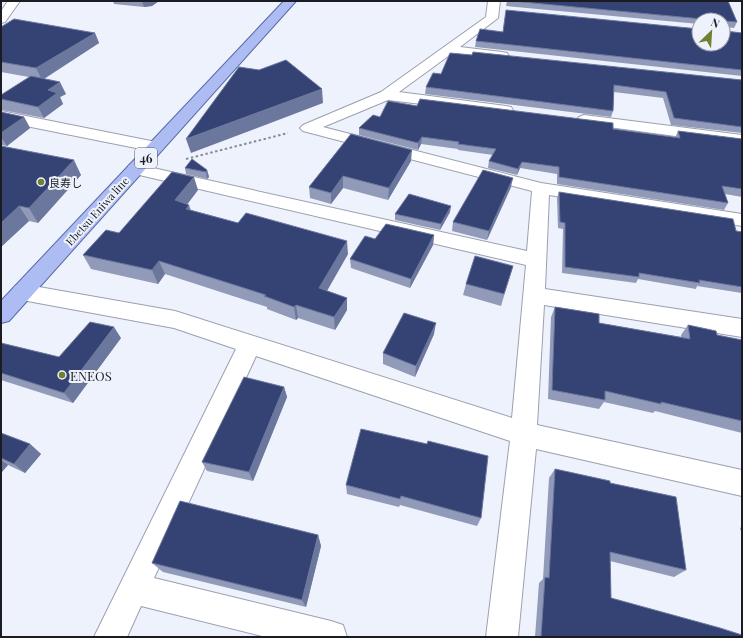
<svg xmlns="http://www.w3.org/2000/svg" width="743" height="638" font-family="'Playfair Display','Noto Sans JP',serif">
	<rect width="100%" height="100%" fill="#eef2fc"/>
	<g fill="none" stroke-linecap="round" stroke-linejoin="round">
		<defs>
			<path id="street" d="M8 1H20L5 22 1 23V11Z
				M488 1H500L498 18 460 47 502 52 507 53 509 56 507 59 502 60 451 54 399 92 506 106 511 107 513 110 511 113 506 114 388 100 323 127 541 183 742 214V226L549 195 545 289 742 319V337L544 305 537 425 742 470V496L536 449 518 637H486L510 441 256 356 154 578 331 621 343 625 347 637H266L141 606 127 637H94L236 349 174 328 22 300 15 298 11 292 15 286 22 284 175 311 512 418 526 265 135 174 129 173 127 169 129 165 135 164 527 251 532 191 303 131 300 128 303 125 381 92 486 17Z
				M1 111 156 142 162 144 164 147 162 150 156 152 1 121Z
				M584 115 742 135V145L579 123 576 120 579 117Z"/>
			<path id="primary" d="M284 1H296L9 321 1 323V301Z"/>
		</defs>
		<use href="#street" stroke="#9ba0b0" stroke-width="2"/>
		<use href="#primary" stroke="#5668a5" stroke-width="2"/>
		<path stroke="#888b93" stroke-width="2" stroke-dasharray="2.5 2.5" stroke-linecap="butt" d="M186 159 288 133"/>
		<use href="#street" fill="#fff" fill-rule="evenodd"/>
		<use href="#primary" fill="#adbdf4" fill-rule="evenodd"/>
	</g>
	<path fill="#919ab8" d="M113 1H159L152 6 144 7 114 4Z
		M507 1H728L737 22 734 28 725 27V31L742 33V76L475 47 476 41 503 32 699 44 723 20H699V24L506 6Z
		M1 27 95 33 99 43 44 79 66 94 60 97 63 104 44 118 2 110 1 108V95L29 77 1 72Z
		M472 55 742 80V133L671 125 663 98 614 92 613 111 611 117 425 94 426 87 441 74Z
		M417 106 613 129 675 138 678 131 742 139V197L725 194 728 203 724 210 557 184V174L520 168 517 175 488 168 489 161 493 155 458 150V149L421 144 418 150 359 135V128L380 117Z
		M1 112 24 117 30 128 7 146 1 145Z
		M351 134 411 161 388 200 343 188 331 204 310 198 309 187Z
		M1 146 81 175 38 223 29 221 1 247Z
		M185 168 207 170 209 177 207 179 186 174Z
		M511 187 487 240 452 231 453 222Z
		M198 190 187 204 191 210 348 254 327 291 347 298V310L335 330 298 318 296 320 267 309V307L165 274 158 284 91 269 83 255 119 233Z
		M559 192 742 232V293L697 286 696 289 638 279 636 283 562 273 563 229 558 228 557 198Z
		M450 212 440 230 395 220V214Z
		M434 235 433 245 410 288 351 268 350 259Z
		M513 266 501 306 463 295 466 284Z
		M555 307 599 323 681 337V335L688 325 717 335 742 340V433L655 411 653 413 604 402 599 409 548 399 551 317Z
		M434 334 415 377 383 364V353Z
		M121 338 73 403 1 380V343L59 357Z
		M284 387 287 397 253 481 207 471 202 462Z
		M1 433 30 444 41 454 25 473 8 465 1 473Z
		M427 444 481 518 477 526 400 505 399 507 347 494 346 485Z
		M555 469 610 483 686 570 674 577 610 561 611 598 742 637H535L539 583 543 579 549 478Z
		M742 527V535L740 528Z
		M318 535 321 546 306 607 163 572 152 563Z"/>
	<path fill="#6c779d" d="M142 1H159L152 6 144 7Z
		M95 33 99 43 42 80 36 68Z
		M60 82 66 94 60 97 63 104 44 118 38 107 48 90Z
		M322 89 323 103 191 153 186 139Z
		M24 117 30 128 7 146 1 137V133Z
		M422 137 421 144 418 150V143Z
		M412 150 411 161 388 200 389 188Z
		M74 160 81 175 38 223 29 208Z
		M522 162 520 168 517 175 518 169Z
		M207 170 209 177 207 179 206 172Z
		M343 176V188L331 204V193Z
		M194 177 198 190 180 214 175 200Z
		M513 178 511 187 487 240 489 231Z
		M189 205 193 218 186 209Z
		M19 206 29 221 1 247V223Z
		M451 206 450 212 440 230 441 224Z
		M434 235 433 245 410 288 411 279Z
		M347 241 348 254 321 301 319 288Z
		M159 261 165 274 158 284 152 270Z
		M347 298V310L335 330 334 317Z
		M296 305 298 318 296 320 294 307Z
		M436 323 434 334 415 377 416 366Z
		M114 327 121 338 73 403 64 393Z
		M284 387 287 397 253 481 249 472Z
		M30 444 41 454 25 473 14 464Z
		M1 460 8 465 1 473Z
		M318 535 321 546 306 607 302 600Z"/>
	<path fill="#344274" stroke="#6c779d" d="M512 1H728L737 22 725 21V31L742 33V70L476 41 480 29 503 32 506 10 699 29V44H723V20H702V19Z
		M14 19 95 33 36 68 1 62V27Z
		M473 52 742 80V127L674 118 666 92 614 85 613 111 426 87 433 73 441 74 450 53 472 55Z
		M286 60 322 89 186 139 239 67 259 70Z
		M31 76 60 82 48 90 57 93 38 107 1 99V95Z
		M420 99 613 123V129L680 138 678 131 742 139V189L722 186 728 203 559 177V167L522 162 518 169 489 161 496 149 458 144 459 142 422 137 418 143 359 128 373 115 380 117 388 101 417 106Z
		M1 112 24 117 1 133Z
		M351 134 412 150 389 188 343 176 331 193 309 187Z
		M1 146 74 160 29 208 19 206 1 223Z
		M192 159 207 170 206 172 185 168Z
		M483 170 513 178 489 231 453 222Z
		M172 172 194 177 175 200 189 205 186 209 238 223 246 213 347 241 319 288 347 298 334 317 296 305 294 307 264 296 266 295 159 261 152 270 83 255 106 230 119 233Z
		M559 192 733 219 736 231 742 232V287L699 280 700 283 639 273V277L565 267V223L560 222Z
		M409 194 451 206 441 224 395 214Z
		M386 224 434 235 411 279 350 259 365 236 375 239Z
		M475 256 513 266 504 294 466 284Z
		M555 307 599 314V323L690 339 688 325 716 331 717 335 742 340V421L661 402V404L605 391V400L552 390Z
		M404 313 436 323 416 366 383 353Z
		M90 322 114 327 64 393 1 373V343L59 357Z
		M244 377 284 387 249 472 202 462Z
		M361 429 427 444 428 441 488 456 481 518 401 496 400 499 346 485Z
		M1 433 30 444 14 464 1 458Z
		M555 469 610 481V483L676 497 686 570 610 552 611 598 720 628 742 635V637H541L545 577 549 578Z
		M180 501 318 535 302 600 152 563Z"/>
	<g fill="#708131" stroke="#eef2fc" stroke-width="1.5">
		<circle cx="41" cy="182" r="4"/>
		<circle cx="62" cy="375" r="4"/>
	</g>
	<g text-anchor="middle" dominant-baseline="central" stroke-width="4" stroke-linejoin="round" paint-order="stroke">
		<g font-size="11" fill="#1a1c22" stroke="#eef2fc" text-anchor="start">
			<text x="49" y="182">良寿し</text>
		</g>
		<g font-size="11" fill="#1a1c22" stroke="#eef2fc">
			<text transform="translate(97 211) rotate(-48)">Ebetsu Eniwa line</text>
		</g>
		<rect fill="#eef2fc" stroke="#5a5c63" stroke-width="1" x="135" y="148" width="22" height="20" rx="3"/>
		<g font-size="12" font-weight="bold" fill="#1a1c22">
			<text x="146" y="158">46</text>
		</g>
		<g font-size="13" fill="#1a1c22" stroke="#eef2fc" text-anchor="start">
			<text x="70" y="375">ENEOS</text>
		</g>
	</g>
	<rect width="743" height="638" fill="none" stroke="#1a1c22" stroke-width="4"/>
	<g transform="translate(711 32) rotate(25)"><circle r="19" fill="#eef2fc" stroke="#999ca5"/>
	<path d="M0-3L7 15L0 10L-7 15Z" fill="#708131"/>
	<text y="-6" font-size="11" font-weight="bold" text-anchor="middle" fill="#1a1c22">N</text>
	</g>
</svg>
